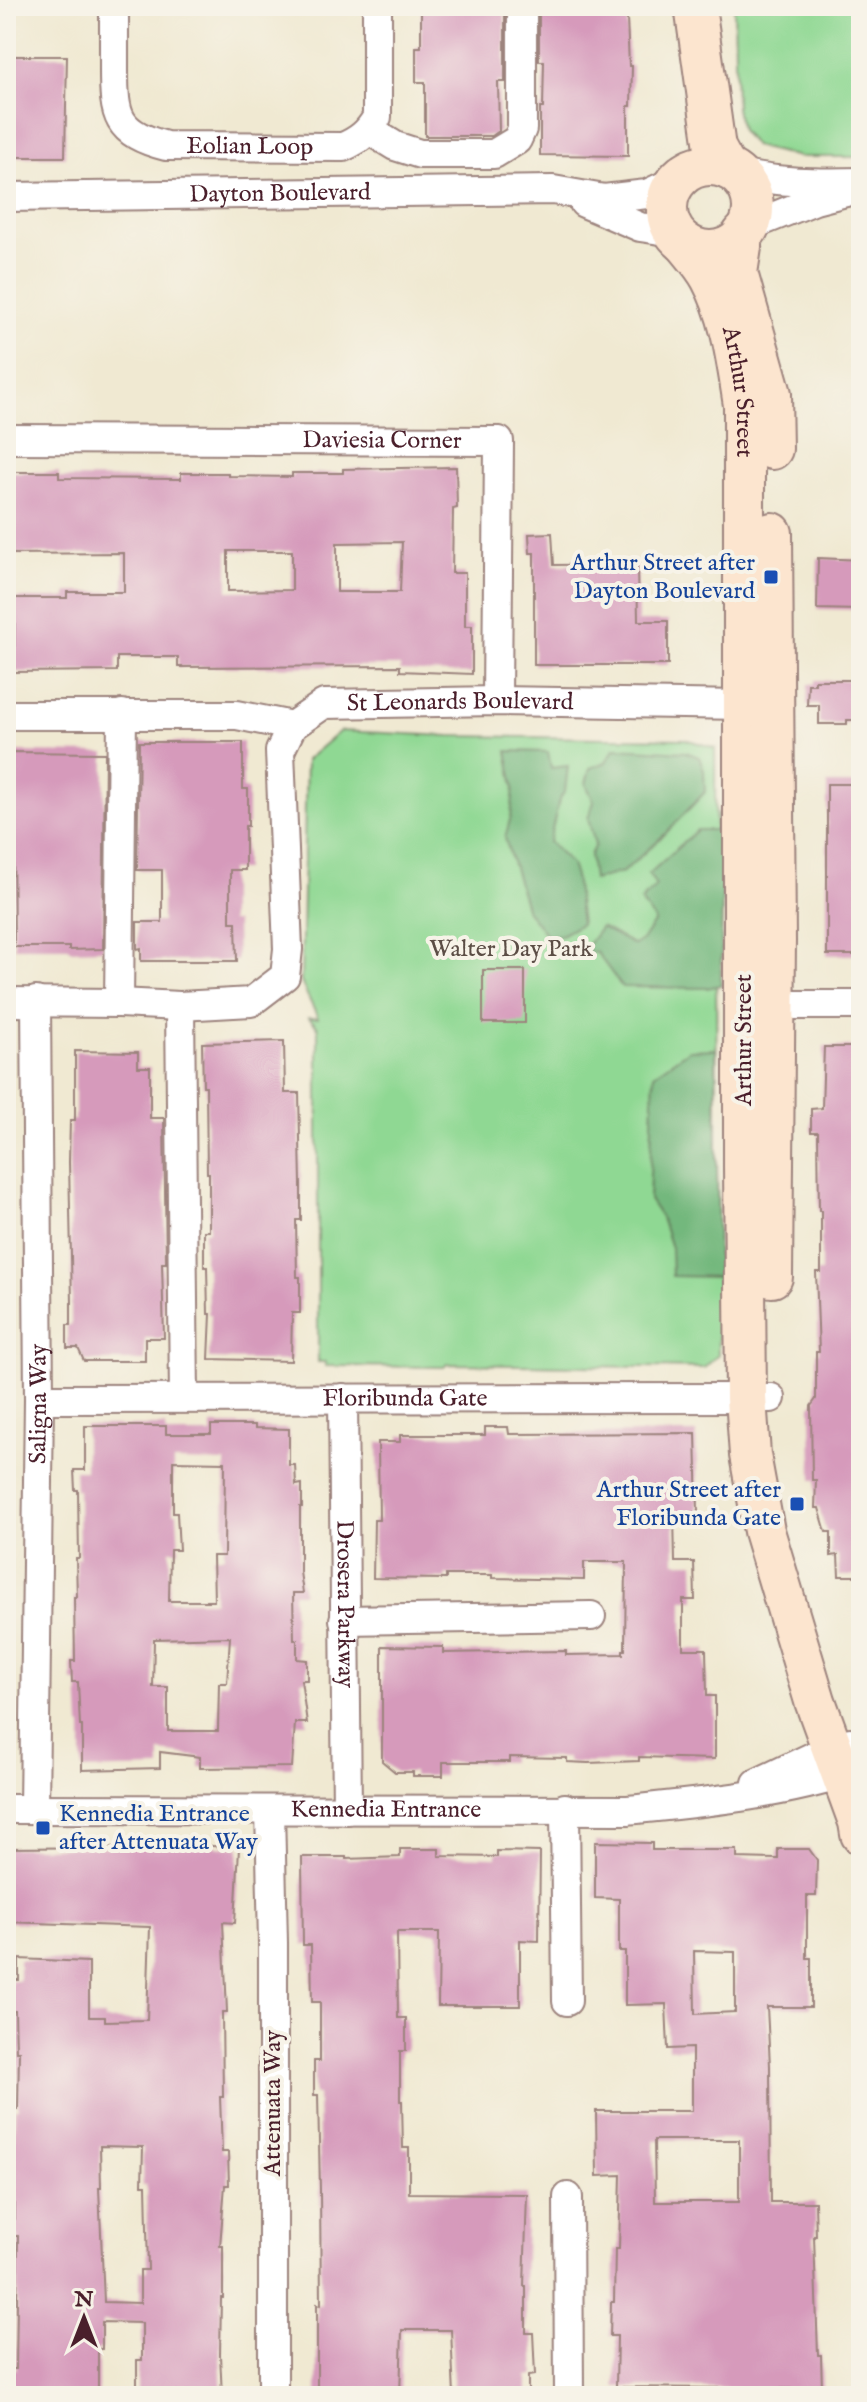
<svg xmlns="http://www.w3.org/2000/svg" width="867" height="2402" font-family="'IM FELL English',serif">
	<rect width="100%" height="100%" fill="#f7f3e8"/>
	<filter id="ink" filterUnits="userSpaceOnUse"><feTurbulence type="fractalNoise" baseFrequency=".0125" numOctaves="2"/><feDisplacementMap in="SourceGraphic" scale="16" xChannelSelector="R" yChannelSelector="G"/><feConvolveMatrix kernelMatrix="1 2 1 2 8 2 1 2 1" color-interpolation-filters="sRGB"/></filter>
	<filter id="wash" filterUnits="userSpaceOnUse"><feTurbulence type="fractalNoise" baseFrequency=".006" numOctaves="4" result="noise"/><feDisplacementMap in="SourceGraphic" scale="32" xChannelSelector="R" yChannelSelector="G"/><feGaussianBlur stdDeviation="1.8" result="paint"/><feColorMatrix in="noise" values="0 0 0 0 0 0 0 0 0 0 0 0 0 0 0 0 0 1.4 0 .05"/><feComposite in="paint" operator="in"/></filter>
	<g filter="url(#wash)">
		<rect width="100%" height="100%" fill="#f0e9d2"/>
		<path fill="#8fd893" stroke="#6c7c5f" stroke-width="2" d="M734 6H861V157H799L754 146 741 130 736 108Z
			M340 731 450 736 685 739 715 748 718 1355 704 1368 447 1364 444 1367 325 1366V1362H318V1027L309 1018H318L301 982 306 760Z"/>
		<path fill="#73b87d" stroke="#5e6c54" stroke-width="2" d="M615 748 686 752 699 757 704 770 705 792 665 834 623 872 593 880 590 855 595 845 588 818 594 802 586 784 590 768 605 763Z
			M507 751 548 752 551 768 568 766 565 791 559 800 549 842 571 864 575 877 581 924 561 935 547 936 527 911 505 838 511 816 514 787Z
			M723 813 721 985 707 988 622 987 597 953 589 952 586 947 601 927 634 945 643 939 655 921 641 901 656 886 649 874 697 830H717L718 814Z
			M716 1049 718 1277 672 1276 671 1248 661 1218 649 1200 654 1074 689 1050Z"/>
		<g id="blocks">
			<path fill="#d69abb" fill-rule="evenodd" d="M545 6H624L625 18H627L629 66H632L631 106H628V156L540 155V108H543L544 61H539V10H545Z
				M505 10V82H498L499 131 492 136H425V82H416V47H421V11Z
				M6 56H67L65 157H6Z
				M456 467 457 508 453 509 452 573H465V626H472V674L400 671V666L178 667V657H117V671L14 672 15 598H67V592H124V553L9 554 8 472H59V478L181 479V473H228V476L292 477V473H343V469ZM402 542 400 592H337V543ZM228 551H292V590L228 591Z
				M552 533 554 565 637 564 638 621H668V665H534V553H530L529 534Z
				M818 558 861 560V610L817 609Z
				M815 680H861V720H847V724H819V705H807L808 684H815Z
				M139 742H243V789H248V826H245V870H230V922H236L237 961H141V948L137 949V922H162V870H137Z
				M9 752 105 753 103 949 69 950V947H14L13 828H8Z
				M827 784H861V955H827Z
				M483 970H525V1023H483Z
				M284 1041 285 1093H299L301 1184V1220H296L297 1277H300V1313H292L291 1361 209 1359 211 1314H208L207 1267H204V1231H209V1173H207L206 1086H203L202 1043Z
				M824 1047H861V1576H839L838 1555 831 1556V1532H826L819 1508H815L816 1480H812L811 1406 816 1399V1352H819L816 1272H821V1211H819L818 1132H811V1109L822 1108Z
				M75 1051 138 1052V1067H150V1118H164L166 1263H162L164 1338H145V1361H84L78 1348H67V1325H71V1303H72L69 1162 70 1120H75Z
				M211 1425H255V1428L289 1429V1465H295L296 1485 302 1484V1507H300V1572L303 1593H293L294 1640H297V1659L307 1660V1680H301L307 1723H295L292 1767 200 1768V1757L160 1752V1768L82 1770V1726H80L78 1682H72L71 1661H75L74 1597H77L76 1558H79L78 1490H75L74 1470H85V1426H166V1434H211ZM173 1461 225 1462 224 1556H213L214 1601H169L170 1550H179L177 1513H173ZM230 1637 227 1683H219L218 1731H168V1687H153L154 1639Z
				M485 1427H508L509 1434 696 1433 698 1512 674 1513 675 1562H694L695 1600H683V1649H706L707 1696H715V1759L639 1757V1761L588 1763 567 1762V1758L510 1757V1762H443V1776H413V1772H395L382 1761V1646L443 1647V1653L566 1651V1655L623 1654V1650H625L626 1562H584V1580L492 1578V1575H446V1579L373 1578 374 1520H379L378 1442H400V1435H485Z
				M595 1842 652 1843V1850H737V1858L778 1859V1849H809L817 1860 816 1896H807V1958H811V2007H767L770 2066 771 2202H815L816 2236H814L818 2355H821L822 2389 616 2387 617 2336H610L611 2302H614L615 2249H619L621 2175 597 2176 596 2111H692V2048L668 2049 666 2004 625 2005V1951H619V1899L595 1898ZM694 1951 735 1952V2012L695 2014ZM654 2140H739V2202H655Z
				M139 1843H170L239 1848 235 1923 223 1922 227 2012H222L223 2097H220L222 2152H228L229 2185H225L220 2246H223V2298H221L220 2355 222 2396H137V2360H142V2323L102 2322V2349H98V2396H12V2369H16L18 2236H14V2142L15 2109H18L19 2051H16L15 2011H10L11 1980H19V1959L89 1962V2017H105V2021L147 2020 150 1927 6 1922V1848L120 1847ZM100 2146 143 2147 142 2185H146L148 2270H140V2303L104 2302 99 2188H101Z
				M400 1849H439V1856L497 1857V1851L540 1852 539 1941 520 1940V2006H438L439 1932H397L398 2018H406V2051H400V2101H402L403 2148H409V2193L527 2194 524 2286H526V2333H533L535 2375 528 2376V2396H454L451 2330H402L400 2396H317V2304L321 2305 320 2190 318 2095H314V2061H320V2002H312L311 1945H303L302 1857H346V1859L400 1857Z"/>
		</g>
	</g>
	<g filter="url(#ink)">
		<use href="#blocks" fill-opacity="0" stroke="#9d847e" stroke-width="2"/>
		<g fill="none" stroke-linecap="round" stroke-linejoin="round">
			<defs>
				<g id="street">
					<path id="s1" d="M114 6C114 27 114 48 114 69 114 116 116 133 166 146L343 147C359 140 368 133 377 117V6"/>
					<path d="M369 130 395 146 420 154H494L517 140 522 129V6"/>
					<path d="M734 173C777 183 817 183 861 182"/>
					<path id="s2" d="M6 197 553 190 604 199 647 194 677 180"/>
					<path d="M584 203 640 227 674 232"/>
					<path d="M748 227 815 200 846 192"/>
					<path id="s3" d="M6 439 499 441 497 701"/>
					<path d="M6 715H237L292 726"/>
					<path id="s4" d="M6 1002 119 1003 180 1006 251 1002 285 976 288 949 280 751 292 726 324 704 497 701 744 705"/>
					<path d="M119 1003 122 714"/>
					<path d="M758 1005H861"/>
					<path d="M180 1006 184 1398"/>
					<path id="s5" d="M343 1398 347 1810"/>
					<path id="s6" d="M39 1399 771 1398"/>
					<path d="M344 1620 591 1616"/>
					<path d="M757 1783 831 1748 850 1742"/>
					<path id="s7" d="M34 1808 39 1399 36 1001"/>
					<path d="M565 1808 567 2001"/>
					<path id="s8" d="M6 1809 628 1810C705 1802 783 1795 857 1770"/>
					<path d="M270 1810 273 1943V2396"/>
					<path d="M568 2197 569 2396"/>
				</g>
				<g id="secondary">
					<path d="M695 6 715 148 726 168"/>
					<circle cx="710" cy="208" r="43"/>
					<path d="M743 234 737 273 771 394 772 449"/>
					<path id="s9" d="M685 243C694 254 704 265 711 278 732 317 737 362 744 405V1166L746 1398 750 1455 764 1531 815 1701 859 1822 861 1834"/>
					<path d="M772 533 775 941 772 1277"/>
				</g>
			</defs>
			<use href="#street" stroke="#9d847e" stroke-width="32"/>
			<use href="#secondary" stroke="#9d847e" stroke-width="44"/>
			<use href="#street" stroke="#fff" stroke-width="28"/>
			<use href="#secondary" stroke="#fce5cf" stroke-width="40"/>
		</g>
	</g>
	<g fill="#1a4fb4" stroke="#f7f3e8" stroke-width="3">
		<rect x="763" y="569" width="16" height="16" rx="4"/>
		<rect x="789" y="1496" width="16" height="16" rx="4"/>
		<rect x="35" y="1820" width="16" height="16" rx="4"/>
	</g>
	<g text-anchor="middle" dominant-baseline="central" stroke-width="8" stroke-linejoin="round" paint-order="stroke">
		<g font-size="24" fill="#4a1f2b" stroke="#f7f3e8">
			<text stroke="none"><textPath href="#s1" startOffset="252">Eolian Loop</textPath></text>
			<text stroke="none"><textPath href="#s2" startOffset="274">Dayton Boulevard</textPath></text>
			<text stroke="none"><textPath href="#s9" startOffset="162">Arthur Street</textPath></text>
			<text stroke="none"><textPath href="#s3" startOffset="376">Daviesia Corner</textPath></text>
			<text stroke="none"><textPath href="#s4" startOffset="716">St Leonards Boulevard</textPath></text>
			<text transform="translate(744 1040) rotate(-90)">Arthur Street</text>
			<text stroke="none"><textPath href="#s6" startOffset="366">Floribunda Gate</textPath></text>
			<text stroke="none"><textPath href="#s7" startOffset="404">Saligna Way</textPath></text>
			<text stroke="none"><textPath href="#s5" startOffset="206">Drosera Parkway</textPath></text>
			<text stroke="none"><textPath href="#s8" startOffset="380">Kennedia Entrance</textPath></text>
			<text transform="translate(273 2103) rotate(-90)">Attenuata Way</text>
		</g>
		<g font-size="24" fill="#164399" stroke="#f7f3e8" text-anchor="end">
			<text x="755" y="563">Arthur Street after<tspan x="755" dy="28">Dayton Boulevard</tspan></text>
			<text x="781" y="1490">Arthur Street after<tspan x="781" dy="28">Floribunda Gate</tspan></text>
			<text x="59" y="1814" text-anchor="start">Kennedia Entrance<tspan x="59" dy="28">after Attenuata Way</tspan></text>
		</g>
		<g font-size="24" fill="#5b4d45" stroke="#f7f3e8">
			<text x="511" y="949">Walter Day Park</text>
		</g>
	</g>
	<rect width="867" height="2402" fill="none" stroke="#f7f3e8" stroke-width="32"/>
	<g transform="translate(84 2318)" stroke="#f7f3e8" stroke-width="6" paint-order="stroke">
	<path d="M0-6L14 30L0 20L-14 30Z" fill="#4a1f2b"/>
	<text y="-12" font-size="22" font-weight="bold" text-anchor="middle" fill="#4a1f2b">N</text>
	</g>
</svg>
